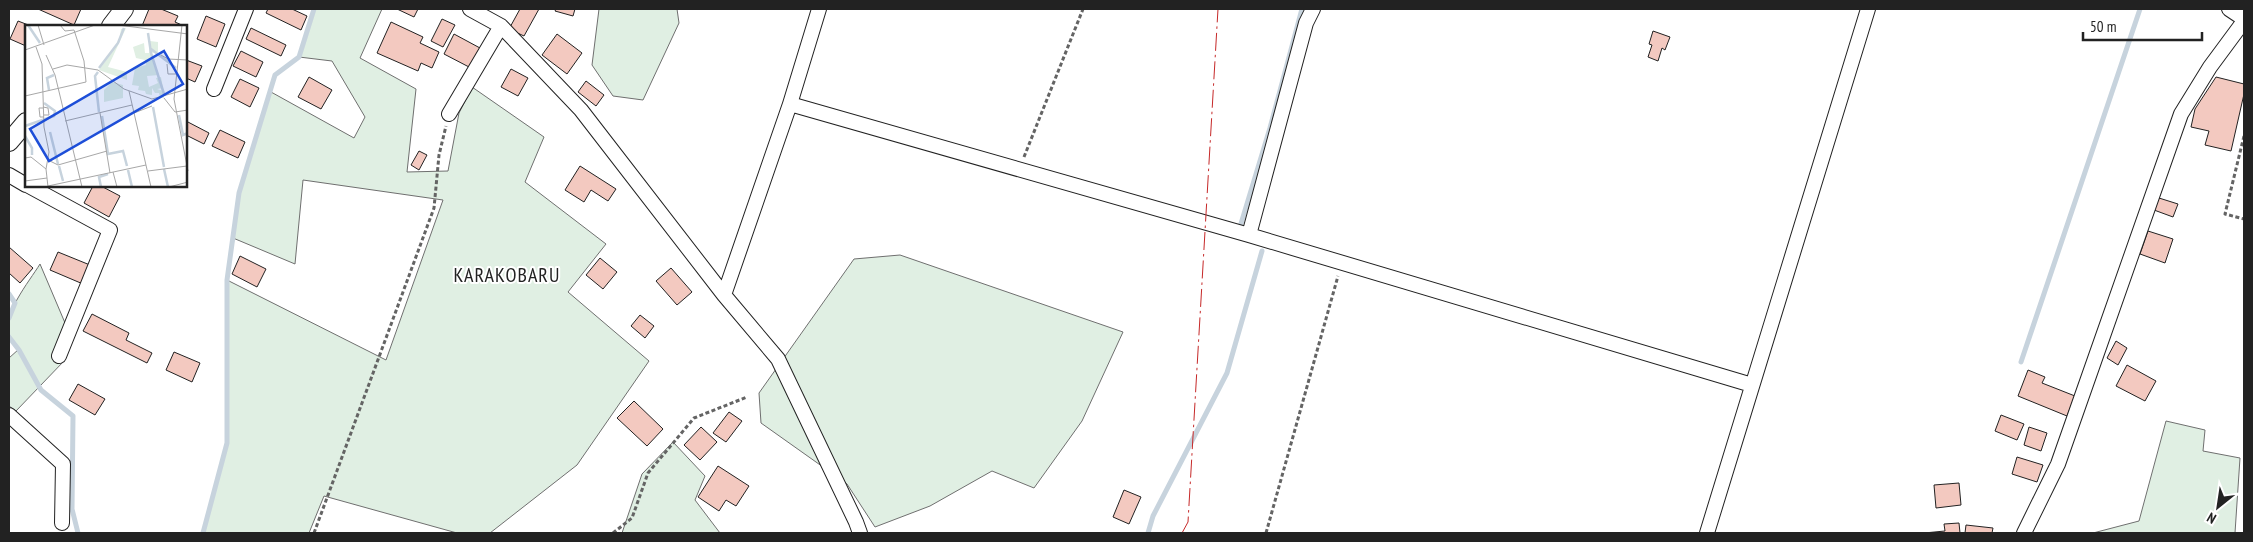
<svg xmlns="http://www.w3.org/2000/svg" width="2253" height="542" font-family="'PT Sans Narrow',sans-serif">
	<rect width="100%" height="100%" fill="#fff"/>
	<path fill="#e0efe3" stroke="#6f6f6f" d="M314 9H382L360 58 416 89 407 172 448 171 459 113 472 87 544 137 525 182 606 244 568 292 649 361 577 465 490 533H457L324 496 309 533H203L227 443V280L386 360 443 200 303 180 295 264 233 238 239 193 271 92 354 138 365 117 332 61 299 57Z
		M599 9H677L679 23 643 100 613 96 592 65Z
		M900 255 1123 332 1082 421 1034 488 992 471 930 506 875 527 847 484 761 423 759 393 854 259Z
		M40 264 71 337 64 361 16 411 9 406V358L19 349C16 346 10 341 9 337 1 315 29 282 40 264Z
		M2166 421 2205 430 2203 451 2240 458 2235 533H2093L2139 521Z
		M673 442 705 476 695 500 720 533H622L642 474Z"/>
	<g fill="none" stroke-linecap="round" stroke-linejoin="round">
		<path stroke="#c7d3dd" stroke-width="5" d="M1240 227 1270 128 1302 9
			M9 294 15 303 9 318
			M9 337 19 350 41 390 73 416 72 509 78 533
			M2021 362 2140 9
			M203 533 227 443V280L239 193 275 75 299 57 314 9
			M1148 533 1153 516 1227 373 1262 251"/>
	</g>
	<path fill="#f3c9c0" stroke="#222" d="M38 9H81L74 25Z
		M149 9H161L178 16 175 22 184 26H142Z
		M268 9H292L307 16 301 30 266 13Z
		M397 9H418L414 17Z
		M520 9H539L524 36 509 29Z
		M556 9H575L573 16 555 11Z
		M206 16 225 24 216 47 197 39Z
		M442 19 455 25 443 47 431 41Z
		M18 21 31 26H26V46L10 39Z
		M391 22 423 37 420 43 439 52 432 68 421 63 418 71 377 53Z
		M251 28 286 45 281 56 246 39Z
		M1653 31 1670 37 1665 50 1662 48 1658 61 1648 57 1652 45 1649 44Z
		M454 34 480 48 469 67 444 54Z
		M557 34 582 53 567 74 542 55Z
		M241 51 263 62 256 77 233 66Z
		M186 60 202 66 195 82 186 78Z
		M511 69 528 78 518 96 501 87Z
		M309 77 332 90 321 109 298 97Z
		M2216 77 2244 84V94L2231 151 2205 145 2209 131 2191 127 2195 109Z
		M240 79 259 88 250 107 231 97Z
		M586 81 604 95 596 106 578 92Z
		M186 121 209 133 204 144 186 135Z
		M220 130 245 142 238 158 212 146Z
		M419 151 427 155 419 170 411 165Z
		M580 166 616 189 608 201 591 190 584 202 565 190Z
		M93 186H101L120 196 109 217 84 203Z
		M2159 198 2178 204 2173 217 2154 210Z
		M2148 231 2173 239 2165 263 2140 254Z
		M9 247 33 268 20 283 9 273Z
		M58 252 90 265 83 284 50 270Z
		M240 256 266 269 257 287 232 274Z
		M600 258 617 272 603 289 586 275Z
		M671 268 692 292 677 305 656 281Z
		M92 314 129 333 126 340 152 353 147 363 83 331Z
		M640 315 654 326 645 338 631 326Z
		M2116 341 2127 348 2118 365 2107 358Z
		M174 352 200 363 192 382 166 370Z
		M2127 365 2156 381 2145 401 2116 386Z
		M2028 370 2045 377 2042 383 2075 396 2067 416 2018 396Z
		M78 384 105 399 95 415 69 400Z
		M634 401 663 429 647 446 617 418Z
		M729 412 742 421 726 442 713 433Z
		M2001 415 2024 424 2017 440 1995 431Z
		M701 427 717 442 700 460 684 445Z
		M2029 427 2047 433 2041 451 2024 445Z
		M2017 457 2043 465 2037 482 2012 474Z
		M718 466 749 486 736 506 726 500 719 511 698 497Z
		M1959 483 1961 505 1936 508 1934 485Z
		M1124 490 1141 497 1129 524 1113 517Z
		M1959 523 1960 533H1924L1945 531 1944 524Z
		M1966 525 1993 528 1992 533H1965Z"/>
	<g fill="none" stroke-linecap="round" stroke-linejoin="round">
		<defs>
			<path id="minor" d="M470 9 501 26 581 110 724 295 778 359 856 522 860 533
				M2229 9 2244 19
				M214 89 246 9
				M790 104 1249 235 1752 385
				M449 114 501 26
				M9 175 26 185
				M29 186 110 230 59 356
				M1249 235 1306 23 1313 9
				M724 295 790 104 819 9
				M9 415 63 464 62 523
				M1707 533 1868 9
				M2024 533 2058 464 2181 114 2210 67 2244 21"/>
			<path id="tertiary" d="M111 26 124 9
				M9 142 26 122"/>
		</defs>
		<use href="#minor" stroke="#222" stroke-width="16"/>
		<use href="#tertiary" stroke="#222" stroke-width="20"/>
		<path stroke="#646464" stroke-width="3" stroke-dasharray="4 2.5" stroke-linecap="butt" d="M2244 136 2225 214 2244 219
			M1024 157 1083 9
			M314 533 434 208 439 155 446 126
			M613 533 632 518 648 473 694 418 747 397
			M1266 533 1338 276"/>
		<use href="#minor" stroke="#fff" stroke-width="14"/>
		<use href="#tertiary" stroke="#fff" stroke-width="18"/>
		<path stroke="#c62828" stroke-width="1" stroke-dasharray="18 4 2.5 4" stroke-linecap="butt" d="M1182 533 1188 522 1218 9"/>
	</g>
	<g text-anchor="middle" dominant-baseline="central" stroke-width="4" stroke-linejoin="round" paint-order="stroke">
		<g font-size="20" letter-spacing="1" fill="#222" stroke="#fff">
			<text x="507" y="275">KARAKOBARU</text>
		</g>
	</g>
	<g transform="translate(25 25)">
		<rect width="162" height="162" fill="#fff"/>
		<path d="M101 3 83 42 102 47V55L74 45 94 17 96 4ZM125 16 133 17V27L126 28 134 50 122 51 124 62 133 58 131 53 136 52 138 63 132 64 138 66 139 73H135L134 68H130L127 63V70L121 69 120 66 113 65 114 61 107 60 110 43 121 40 120 35 111 33 108 22 119 18 120 28H124ZM87 57 98 60V73L79 77V65Z" fill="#e0efe3"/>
		<path fill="none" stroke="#c7d3dd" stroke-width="2.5" d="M3 0 15 18M123 8 126 28 139 69M126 24 151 43M74 43 93 18 99 3M73 47 70 51 74 87M24 65 22 53 29 50M128 82 139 142M154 90 158 110 163 108M77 91 83 129 98 126 102 141M0 101 29 91 30 86 19 78M25 107 33 139M0 111 7 123V130M34 141 38 156M139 144 143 162M103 145 107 162M76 162 74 152 83 149"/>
		<path fill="none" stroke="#a7a7a7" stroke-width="1" d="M13 0 19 20M93 0 163 9M157 0 149 74 163 146M11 22 17 39 19 102 24 127 21 144 23 162M0 25 70 0M21 30 30 50 57 162M136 30 143 34 163 35M142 39 143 49H152M28 44 42 40 73 45 99 64 127 74 163 64M104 66 126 162M0 71 61 57 59 36 49 5 40 6 35 0M139 73 150 87 163 85M18 82 23 83 24 90H19M18 83H14L15 92H19M75 88 85 148M109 88 127 81M40 96 107 80M0 133 6 132 21 144M23 135 33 140 82 126M123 146 162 141M88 147 92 162M0 156 22 153M23 161 121 140M144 162 163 157"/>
		<path fill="#1d4ed8" fill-opacity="0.15" stroke="#1d4ed8" stroke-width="2.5" d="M139 26 158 59 24 136 5 104Z"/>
		<rect width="162" height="162" fill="none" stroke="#222" stroke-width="2.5"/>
	</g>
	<rect width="2253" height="542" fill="none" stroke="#222222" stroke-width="20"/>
	<g transform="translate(2218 507) rotate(210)" stroke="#ffffff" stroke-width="4" paint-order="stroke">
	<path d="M0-4L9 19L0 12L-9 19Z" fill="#222222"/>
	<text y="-8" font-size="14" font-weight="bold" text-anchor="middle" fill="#222222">N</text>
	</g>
	<path d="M2083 32v8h119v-8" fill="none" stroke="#222222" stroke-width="2.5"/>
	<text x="2090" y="32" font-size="15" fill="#222222" stroke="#ffffff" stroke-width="4" paint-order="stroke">50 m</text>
</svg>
